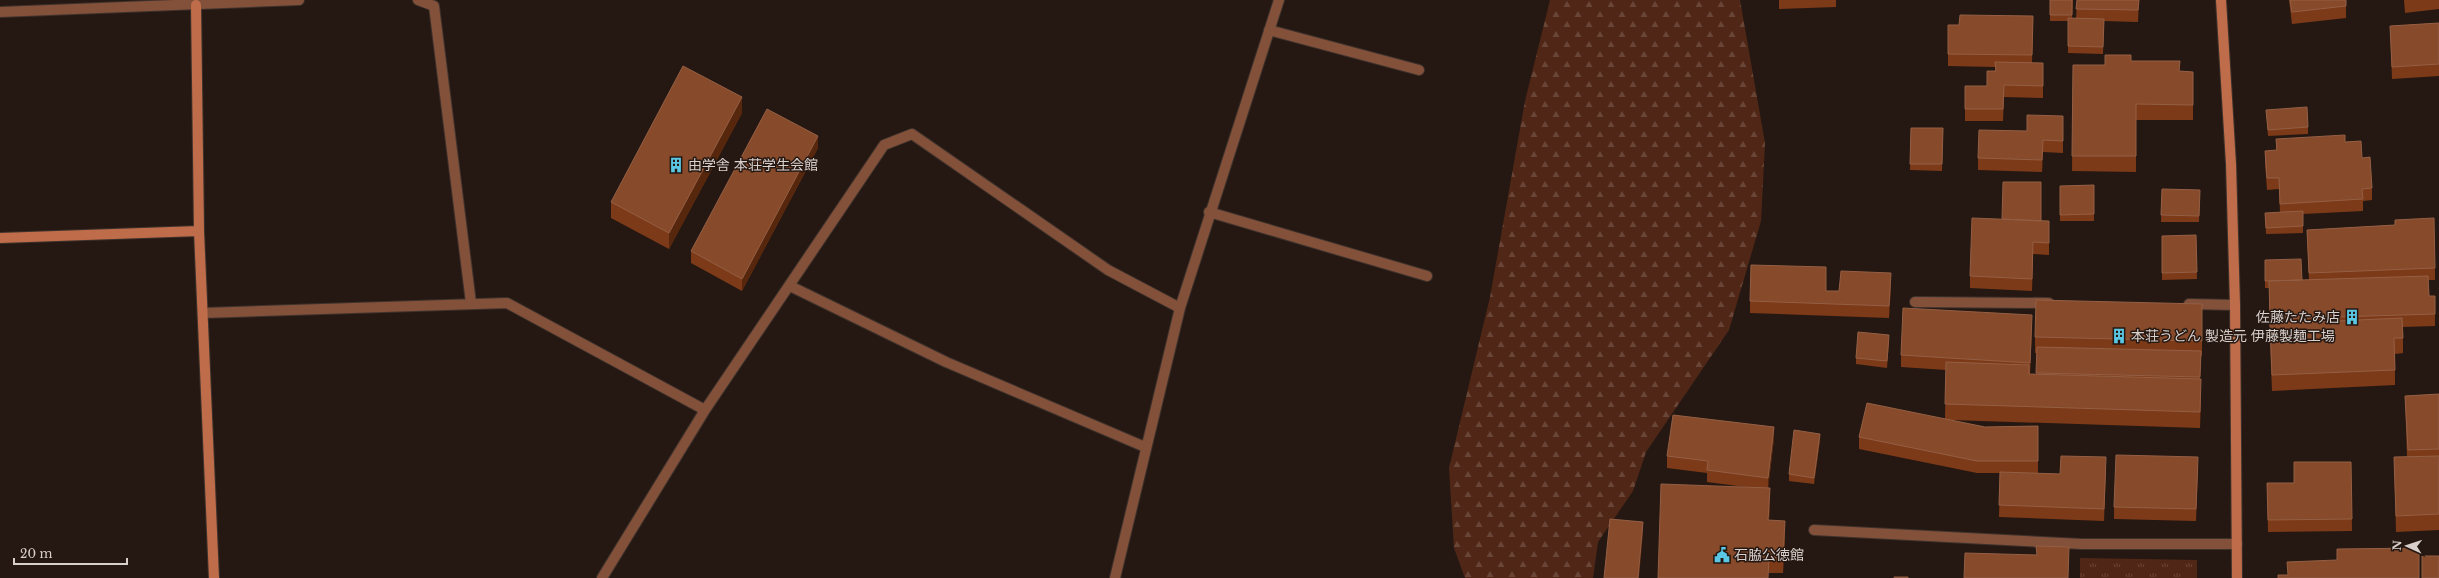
<svg xmlns="http://www.w3.org/2000/svg" width="2439" height="578" font-family="'Libre Baskerville','Noto Sans JP',serif">
	<defs>
		<pattern id="forest-firs" width="22" height="20" patternUnits="userSpaceOnUse"><rect width="22" height="20" fill="#502716"/><path d="M5 1l3.5 6h-7zM16 11l3.5 6h-7z" fill="#694537"/></pattern>
		<pattern id="park-tufts" width="24" height="20" patternUnits="userSpaceOnUse"><rect width="24" height="20" fill="#502716"/><path d="M3 7l-1-3M5 7V3M7 7l1-3M15 17l-1-3M17 17v-4M19 17l1-3" fill="none" stroke="#694537"/></pattern>
	</defs>
	<rect width="100%" height="100%" fill="#251812"/>
	<path fill="url(#forest-firs)" d="M1550 0H1740L1765 143 1761 221 1729 330 1646 452 1633 491 1598 542 1593 578H1465L1454 548 1449 468 1490 297 1525 101Z"/>
	<path fill="url(#park-tufts)" d="M2080 558 2197 560V578H2080Z"/>
	<g fill="none" stroke-linecap="round" stroke-linejoin="round">
		<defs>
			<path id="street" d="M418 0 434 6 471 303
				M0 12 299 0
				M1269 30 1419 70
				M1209 212 1427 276
				M790 286 946 362 1145 447
				M1915 302 2049 303
				M2189 304 2235 305
				M203 313 507 303 705 410
				M1814 530 2082 544H2237
				M602 578 705 410 884 145 912 134 1108 270 1180 308
				M1115 578 1180 308 1279 0"/>
			<path id="secondary" d="M2221 0 2231 164 2235 305 2237 578
				M196 5 199 231 214 578
				M0 238 199 231"/>
		</defs>
		<use href="#street" stroke="#3e322c" stroke-width="12"/>
		<use href="#secondary" stroke="#3e322c" stroke-width="12"/>
		<use href="#street" stroke="#83503a" stroke-width="10"/>
		<use href="#secondary" stroke="#be6c49" stroke-width="10"/>
	</g>
	<path fill="#7d3a18" d="M1779 0H1836V7L1779 9Z
		M2050 0H2073L2072 19H2076L2077 0H2139L2138 22 2104 21 2103 54 2068 53V21H2050Z
		M2289 0H2346V18L2292 24Z
		M2404 0H2439V9L2405 13Z
		M2033 16 2032 63H2043V98L2004 97 2003 121H1965V86H1987L1995 71V67L1948 66V25H1959Z
		M2439 23V76L2392 79 2390 26Z
		M2131 61 2180 71 2193 72V120H2136V172L2072 171 2073 65H2105Z
		M2266 110 2308 127V134L2268 136Z
		M742 113 669 249 611 218V202Z
		M1911 128H1943L1942 171 1910 170Z
		M2063 128V153L2043 152 2042 172 1978 170V158L2027 131Z
		M2276 139 2345 142 2362 158 2372 188V200L2363 201V211L2303 214V233L2266 234 2265 213H2280L2279 189 2267 190 2265 163V151L2276 150Z
		M818 148 742 291 691 263V251Z
		M2094 185V221H2060V186Z
		M2162 189 2200 190 2199 222H2161Z
		M2395 220 2435 268V280H2428L2429 296H2435V326L2403 327V353L2395 354V385L2272 391 2270 340 2269 288H2265V260L2302 280H2309L2307 230 2395 225Z
		M2041 221H2049V255L2033 254 2032 291 1970 288V276Z
		M2196 235 2197 279 2162 280V236Z
		M1891 285 1889 318 1750 313V301L1826 291H1839Z
		M2202 304V356H2201L2200 379 2201 395 2200 428 1951 420 1985 427 2038 426V473L2060 474 2106 469 2104 521 1999 517 2000 473H1977L1859 449V437L1945 419 1946 370 1901 367V355L2032 327 2030 374H2036L2037 353H2035V337Z
		M1889 341 1887 368 1856 364V358Z
		M2439 394V530L2396 532 2394 457H2407L2405 396Z
		M1774 439 1768 488 1770 504 1769 520 1785 537 1783 573H1769L1753 488 1707 482V473L1667 468V456Z
		M1820 440 1814 484 1789 481V474Z
		M2294 462H2351L2352 531 2268 532 2267 483H2294Z
		M2198 469 2196 521 2114 519V507Z"/>
	<path fill="#56260d" d="M742 97V113L669 249V233Z
		M818 136V148L742 291V279Z
		M2043 140V152L2042 172V160Z
		M2033 242V254L2032 291V279Z
		M1891 273V285L1889 318V306Z
		M2032 315V327L2030 375V363Z
		M1889 335V341L1887 368V361Z
		M2201 379V395L2200 428V412Z
		M1774 427V439L1768 490V478Z
		M1820 434V440L1814 484V478Z
		M1770 488V504L1768 536V520Z
		M1785 521V537L1783 573V558Z
		M1643 522V534L1639 578H1638Z"/>
	<path fill="#874a2b" stroke="#945f44" d="M2050 0H2072V15H2050Z
		M2077 0H2139L2138 10 2076 9Z
		M2290 0H2346V6L2292 12Z
		M1960 15 2033 16 2032 55 1948 54V25H1959Z
		M2068 18 2104 19 2103 47 2068 46Z
		M2439 23V64L2392 67 2390 26Z
		M2105 55H2131V61H2180L2179 71 2193 72V105L2136 104V156H2072L2073 65H2105Z
		M1995 62 2043 63V86L2004 85 2003 109H1965V86H1987V71H1996Z
		M683 66 742 97 669 233 611 202Z
		M2307 107 2308 127 2268 130 2266 110Z
		M767 109 818 136 742 279 691 251Z
		M2027 115 2063 116V141L2043 140 2042 160 1978 158 1979 130 2027 131Z
		M1911 128H1943L1942 164H1910Z
		M2345 135V142L2361 141 2362 158 2370 157 2372 188 2362 189 2363 199 2280 204 2279 178H2267L2265 151 2277 150 2276 139Z
		M2003 182H2041V221L2002 219Z
		M2094 185V214L2060 215V186Z
		M2162 189 2200 190 2199 216 2161 215Z
		M2303 211V226L2266 228 2265 213Z
		M1972 218 2049 221V243L2033 242 2032 279 1970 276Z
		M2434 218 2435 268 2309 273 2307 230 2395 225V220Z
		M2196 235 2197 272 2162 273V236Z
		M2301 259 2302 280 2265 281V260Z
		M1751 265 1826 267V291H1839L1841 271 1891 273 1889 306 1750 301Z
		M2428 276 2429 296H2435V314L2270 319 2269 281Z
		M2036 300 2202 304V341L2035 337Z
		M1903 308 2032 315 2030 363 1901 355Z
		M2402 318 2403 338H2394L2395 370 2272 375 2270 324Z
		M1858 332 1889 335 1887 361 1856 358Z
		M2037 347 2201 351 2200 377 2036 373Z
		M1946 362 2029 365V374L2201 379 2200 412 1945 404Z
		M2439 394V449L2408 450 2405 396Z
		M1867 403 1985 427 2038 426V461H1977L1859 437Z
		M1673 415 1774 427 1768 478 1707 470 1708 461 1667 456Z
		M1794 430 1820 434 1814 478 1789 474Z
		M2116 455 2198 457 2196 509 2114 507Z
		M2061 456 2106 457 2104 509 1999 505 2000 472 2060 474Z
		M2439 456V514L2396 516 2394 457Z
		M2294 462H2351L2352 519 2268 520 2267 483H2294Z
		M1661 484 1770 488 1768 520 1785 521 1783 558 1769 557 1768 578H1658Z
		M1610 519 1643 522 1638 578H1604Z
		M2036 546 2069 547 2068 578H1964L1965 553 2037 555Z
		M2419 548V578H2278V575H2288L2287 562 2337 560V549Z
		M2422 556H2439V578H2422Z
		M1894 577H1908V578H1894Z"/>
	<defs>
		<symbol id="building-bare" viewBox="-9 -9 18 18"><path d="M-4-6H4V6H1V3H-1V6H-4ZM-2.5-4.3h1.7v1.8h-1.7ZM.8-4.3h1.7v1.8H.8ZM-2.5-1h1.7V.8h-1.7ZM.8-1h1.7V.8H.8Z" fill="#5ac8e5" stroke="#251812" stroke-width="2.5" paint-order="stroke"/></symbol>
		<symbol id="civic-bare" viewBox="-9 -9 18 18"><path d="M-.6-6.5H3V-4.5H.6V-3L4-1V1h2V6H-6V1h2V-1L-.6-3ZM-1.2 2.5V6h2.4V2.5Z" fill="#5ac8e5" stroke="#251812" stroke-width="2.5" paint-order="stroke"/></symbol>
	</defs>
	<g fill-rule="evenodd">
		<use href="#building-bare" x="665" y="154" width="22" height="22"/>
		<use href="#building-bare" x="2341" y="306" width="22" height="22"/>
		<use href="#building-bare" x="2108" y="325" width="22" height="22"/>
		<use href="#civic-bare" x="1711" y="544" width="22" height="22"/>
	</g>
	<g text-anchor="middle" dominant-baseline="central" stroke-width="3" stroke-linejoin="round" paint-order="stroke">
		<g font-size="14" fill="#d9cfcb" stroke="#251812" text-anchor="start">
			<text x="688" y="165">由学舎 本荘学生会館</text>
			<text x="2340" y="317" text-anchor="end">佐藤たたみ店</text>
			<text x="2131" y="336">本荘うどん 製造元 伊藤製麺工場</text>
			<text x="1734" y="555">石脇公徳館</text>
		</g>
	</g>
	<g transform="translate(2407 546) rotate(273)" stroke="#251812" stroke-width="3" paint-order="stroke">
	<path d="M0-3L7 15L0 10L-7 15Z" fill="#d9cfcb"/>
	<text y="-6" font-size="11" font-weight="bold" text-anchor="middle" fill="#d9cfcb">N</text>
	</g>
	<path d="M14 558v6h113v-6" fill="none" stroke="#d9cfcb" stroke-width="2"/>
	<text x="20" y="558" font-size="12" fill="#d9cfcb" stroke="#251812" stroke-width="3" paint-order="stroke">20 m</text>
</svg>
